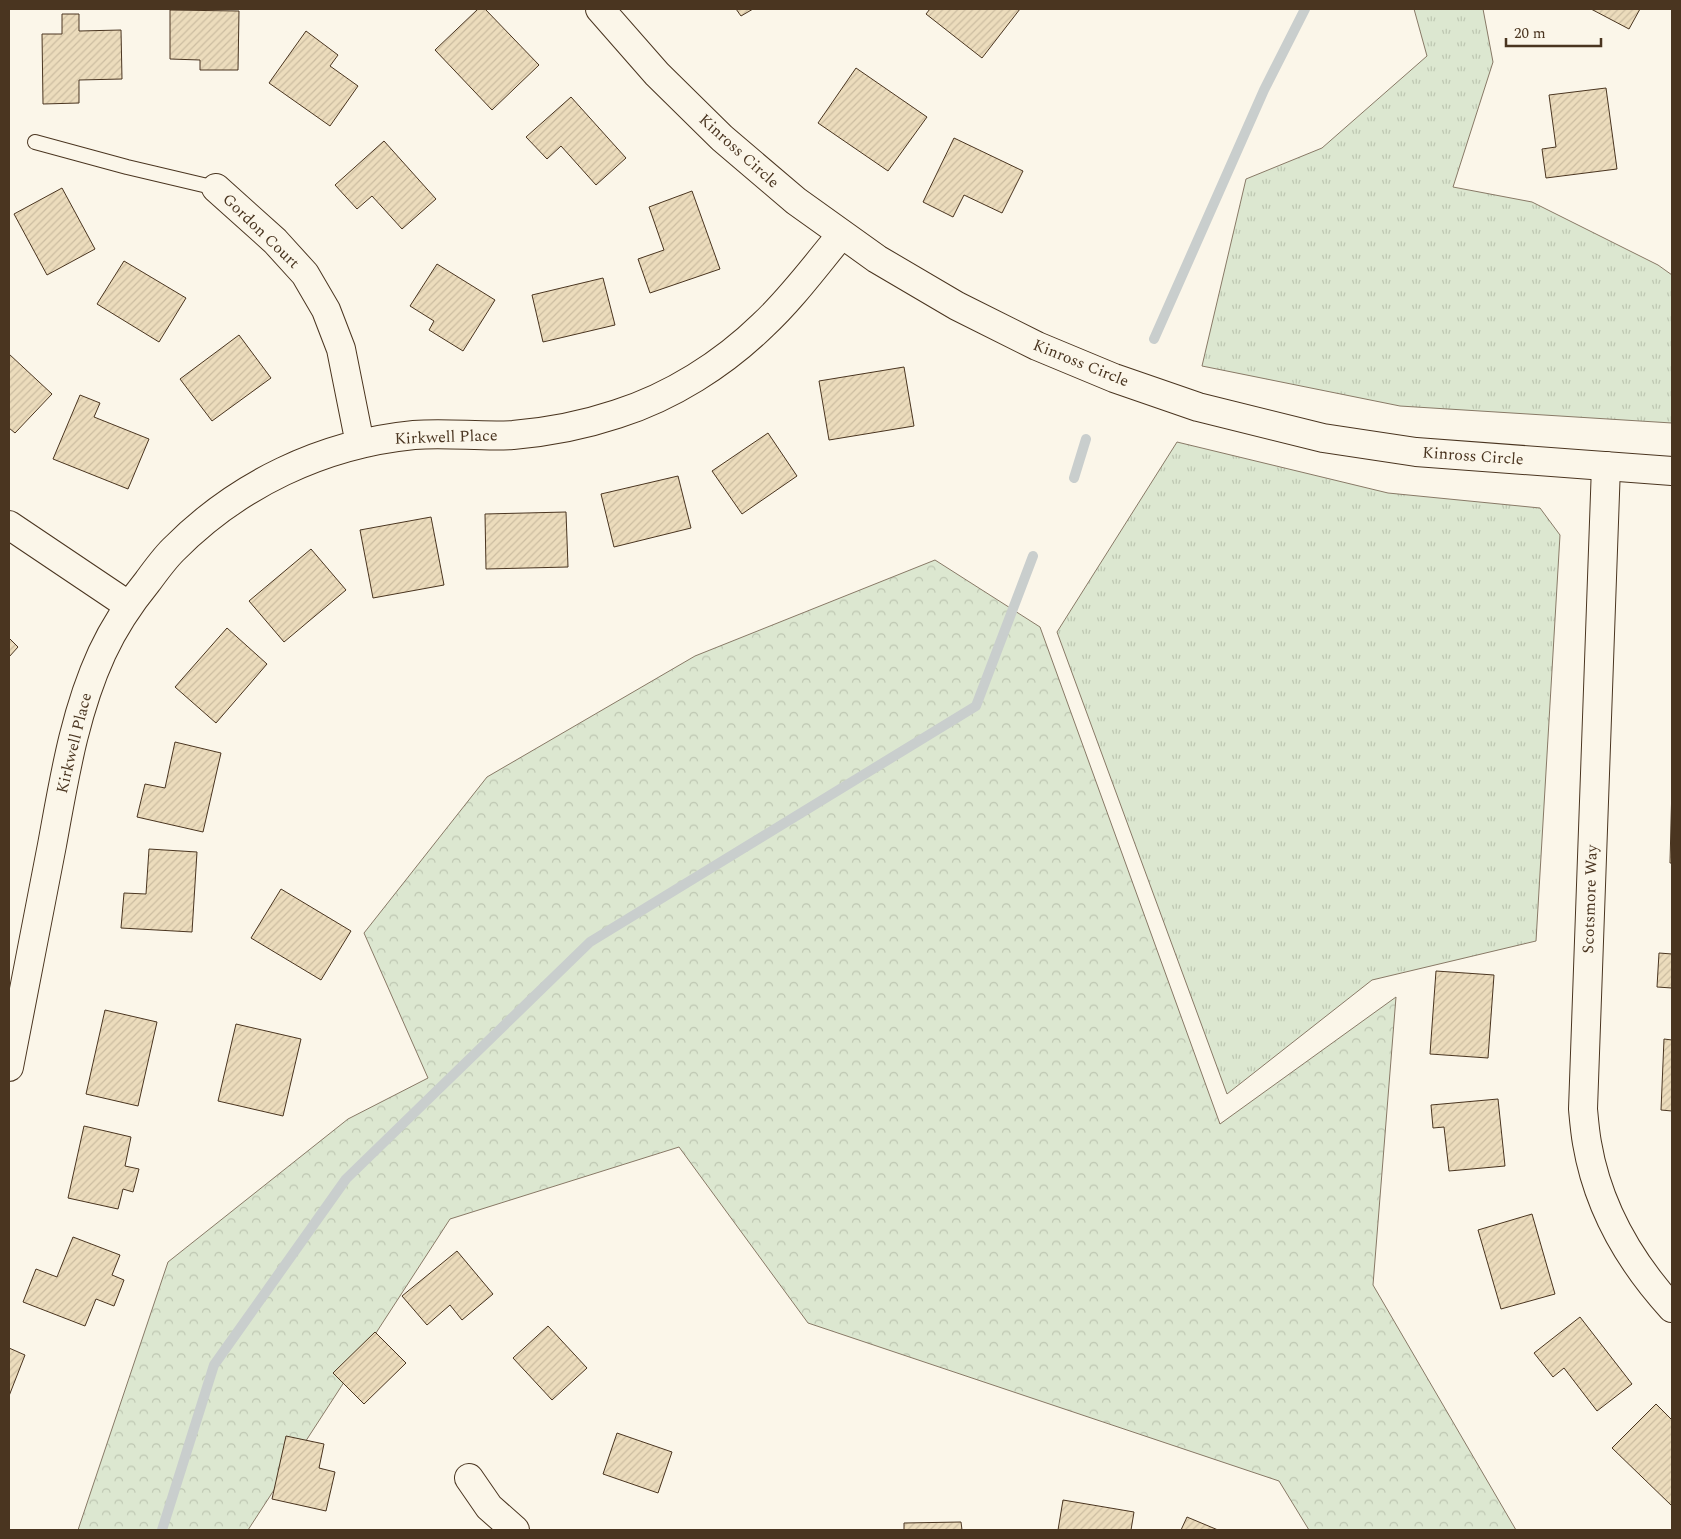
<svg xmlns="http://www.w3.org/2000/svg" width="1681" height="1539" font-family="Spectral,serif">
	<defs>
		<pattern id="grass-tufts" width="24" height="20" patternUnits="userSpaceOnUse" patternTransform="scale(1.25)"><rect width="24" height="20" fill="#dce7d0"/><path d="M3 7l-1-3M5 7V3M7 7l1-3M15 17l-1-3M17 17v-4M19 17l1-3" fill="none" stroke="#bec7b2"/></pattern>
		<pattern id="forest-crowns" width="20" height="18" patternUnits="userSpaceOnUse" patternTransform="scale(1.25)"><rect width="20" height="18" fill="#dce7d0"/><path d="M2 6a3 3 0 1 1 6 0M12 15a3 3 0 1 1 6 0" fill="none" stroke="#bec7b2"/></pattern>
		<pattern id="building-hatch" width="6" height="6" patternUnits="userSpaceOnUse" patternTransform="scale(1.25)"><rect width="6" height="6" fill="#ecdcbc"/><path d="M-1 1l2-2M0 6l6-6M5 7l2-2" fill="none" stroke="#ccbda1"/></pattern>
	</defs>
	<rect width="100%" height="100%" fill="#fbf6e9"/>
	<path fill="url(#grass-tufts)" stroke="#887966" d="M1414 9H1483L1493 62 1453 187 1532 202 1658 265 1672 275V423L1400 406 1202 366 1246 179 1322 148 1427 56Z
		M1177 442 1388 493 1540 508 1560 535 1536 941 1372 980 1227 1094 1057 632Z"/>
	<path fill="url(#forest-crowns)" stroke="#887966" d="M935 560 1040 627 1220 1124 1396 997 1373 1285 1516 1530H1309L1279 1481 808 1323 679 1147 450 1219 248 1530H78L168 1262 348 1119 428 1078 364 933 487 777 695 656Z"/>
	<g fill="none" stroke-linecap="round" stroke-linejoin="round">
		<path stroke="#c9cecd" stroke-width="10" d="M1154 339 1264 90 1305 9
			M1074 478 1086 439
			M162 1530 214 1365 346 1179 590 942 976 706 1033 556"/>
	</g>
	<path fill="url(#building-hatch)" stroke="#4a3520" d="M478 9H485L539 65 492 110 435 50Z
		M736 9H753L741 16Z
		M930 9H1020L982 58 926 14Z
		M1591 9H1640L1629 29Z
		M170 10 239 11 238 70H200V60L170 59Z
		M62 14H79V31L121 30 122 79 79 80V103L43 104 42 34H62Z
		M306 31 338 55 330 66 358 86 330 126 269 83Z
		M856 68 927 117 888 171 818 123Z
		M1606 88 1617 169 1546 178 1542 149 1556 147 1549 95Z
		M571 97 626 158 596 185 561 146 547 159 526 137Z
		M954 138 1023 171 1002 213 964 195 953 217 923 202Z
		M384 141 436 199 402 229 372 196 357 209 335 185Z
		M62 188 95 249 47 275 14 214Z
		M692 191 720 269 650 293 638 259 664 250 649 207Z
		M124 261 186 298 159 342 97 304Z
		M437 264 495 300 463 351 429 330 434 321 410 306Z
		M603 278 615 325 543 342 532 295Z
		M239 335 271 378 212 421 180 379Z
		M9 354 52 394 15 433 9 428Z
		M904 367 914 426 829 440 819 381Z
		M80 395 100 403 94 417 149 439 128 489 53 459Z
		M768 433 797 476 742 514 712 471Z
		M678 476 691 528 614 547 601 494Z
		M566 512 568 567 486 569 485 514Z
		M431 517 444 585 373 598 360 530Z
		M311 549 346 590 284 642 249 601Z
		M227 628 267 664 216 723 175 687Z
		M9 638 18 647 9 657Z
		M175 742 221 753 203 832 137 817 145 784 165 788Z
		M1672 784V863H1670Z
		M149 849 197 852 192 932 121 928 124 893 146 894Z
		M281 889 351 931 321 980 251 938Z
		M1659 953 1672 954V988L1657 987Z
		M1436 971 1494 975 1488 1058 1430 1054Z
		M105 1010 157 1022 138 1106 86 1094Z
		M236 1024 301 1039 283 1116 218 1101Z
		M1664 1039 1672 1040V1111L1661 1110Z
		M1498 1099 1505 1166 1449 1171 1444 1127 1433 1128 1431 1105Z
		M84 1126 131 1137 125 1166 139 1169 133 1192 123 1189 118 1209 68 1198Z
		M1532 1214 1555 1294 1501 1309 1478 1230Z
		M73 1237 120 1255 112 1275 124 1280 114 1306 96 1299 85 1326 23 1302 36 1269 57 1277Z
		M457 1251 493 1294 462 1320 450 1305 427 1325 402 1296Z
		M1580 1317 1632 1384 1597 1411 1564 1368 1553 1377 1534 1353Z
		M548 1326 587 1368 552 1400 513 1358Z
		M375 1332 406 1363 364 1404 333 1373Z
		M9 1348 25 1355 9 1396Z
		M1656 1404 1672 1420V1506L1612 1448Z
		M617 1433 672 1452 658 1493 603 1474Z
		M286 1436 324 1444 319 1468 335 1472 326 1511 272 1499Z
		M1063 1500 1134 1512 1131 1530H1058Z
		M1187 1517 1218 1530H1181Z
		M961 1522 962 1530H904V1523Z"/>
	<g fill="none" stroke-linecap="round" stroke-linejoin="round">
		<defs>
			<path id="lane" d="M35 142 127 167 216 188"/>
			<path id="street" d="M216 188 275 241 305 274 326 310 341 349 360 444
				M1606 466 1583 1109C1584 1120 1585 1132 1587 1143 1598 1208 1629 1261 1672 1308
				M9 525 128 605
				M9 1067C23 993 38 919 52 845 64 780 74 714 102 653 114 627 130 603 148 581 156 570 164 559 173 550 237 485 322 444 414 435 446 432 480 437 513 435 548 432 584 425 617 414 671 397 723 364 763 325 792 298 816 265 841 235
				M469 1478 489 1507 515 1530"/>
			<path id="secondary" d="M600 9 657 74 722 138 796 201 877 259 957 306 1037 346 1114 378 1198 407 1323 438 1416 452 1672 471"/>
		</defs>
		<use href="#lane" stroke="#4a3520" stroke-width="16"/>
		<use href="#street" stroke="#4a3520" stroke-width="30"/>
		<use href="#secondary" stroke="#4a3520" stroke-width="30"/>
		<use href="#lane" stroke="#fbf6e9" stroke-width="14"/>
		<use href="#street" stroke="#fbf6e9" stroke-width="28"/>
		<use href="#secondary" stroke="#fbf6e9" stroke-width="28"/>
	</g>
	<g text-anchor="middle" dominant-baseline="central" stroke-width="4" stroke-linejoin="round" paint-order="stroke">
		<g font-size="16" fill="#4a3520" stroke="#fbf6e9">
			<text transform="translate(739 151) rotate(42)">Kinross Circle</text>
			<text transform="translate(261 231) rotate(44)">Gordon Court</text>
			<text transform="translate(1081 363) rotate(22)">Kinross Circle</text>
			<text transform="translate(446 437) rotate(-2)">Kirkwell Place</text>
			<text transform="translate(1473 456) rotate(4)">Kinross Circle</text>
			<text transform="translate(74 743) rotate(-76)">Kirkwell Place</text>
			<text transform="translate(1590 899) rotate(-88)">Scotsmore Way</text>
		</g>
	</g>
	<rect width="1681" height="1539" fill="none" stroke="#4a3520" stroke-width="20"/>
	<path d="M1506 38v8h95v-8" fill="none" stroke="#4a3520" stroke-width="2.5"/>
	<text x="1514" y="38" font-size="15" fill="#4a3520" stroke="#fbf6e9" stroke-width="4" paint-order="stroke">20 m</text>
</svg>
